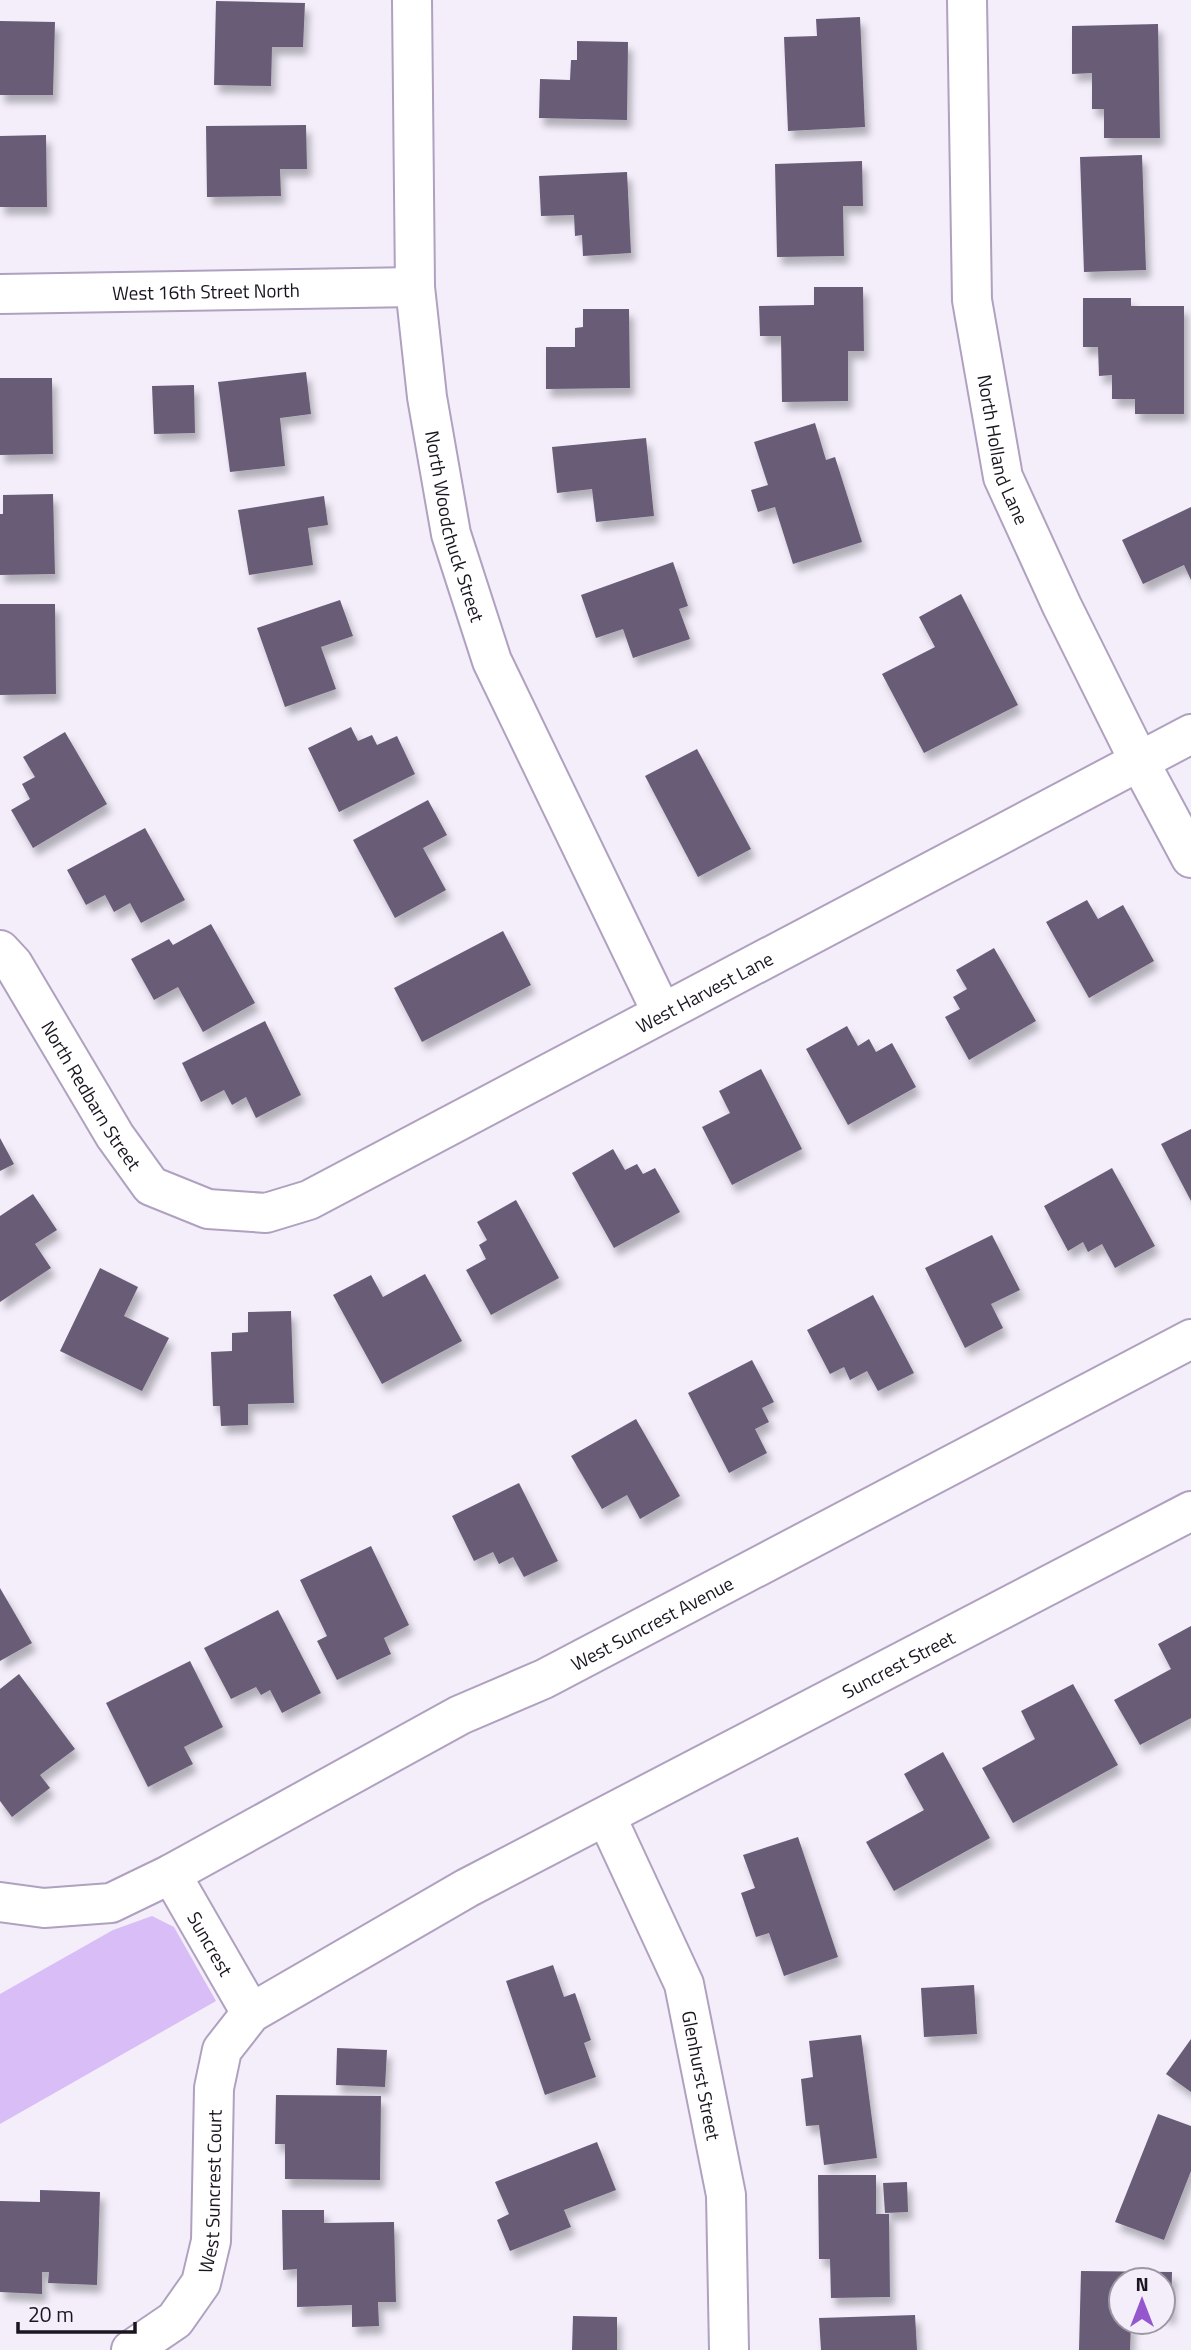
<svg xmlns="http://www.w3.org/2000/svg" width="1191" height="2350" font-family="'Titillium Web',sans-serif">
	<defs>
		<filter id="shadow"><feDropShadow dx="4.5" dy="8" stdDeviation="3.5" flood-color="#0004"/></filter>
	</defs>
	<rect width="100%" height="100%" fill="#f3eefa"/>
	<path fill="#d8bdf6" d="M152 1916 174 1927 216 2001 0 2124V1994L113 1930Z"/>
	<path fill="#695c77" filter="url(#shadow)" d="M216 1 305 3 303 47H272L271 86 214 85Z
		M860 17 865 127 788 131 784 37 817 36 816 19Z
		M0 21 55 22 53 95H0Z
		M1158 24 1160 138H1104V109H1092V73L1072 74V26Z
		M577 41 628 42 627 120 539 118 540 79 570 80 571 60H577Z
		M306 125 307 169H280L281 196 207 197 206 126Z
		M46 135 47 207H0V136Z
		M1142 155 1146 270 1084 272 1080 157Z
		M862 161 863 206H843L844 256 777 257 775 164Z
		M627 172 631 253 583 256 582 235 575 236 574 215 541 216 539 176Z
		M814 287H863L864 351H848V401L782 402 781 336H760L759 306 814 305Z
		M1083 298H1131V306H1184V414H1135V399H1112V375L1099 376 1098 347H1083Z
		M583 309H629L630 388 546 389V347H575V328L583 327Z
		M306 372 311 414 280 418 285 466 230 472 218 382Z
		M0 378H52L53 454 0 455Z
		M194 385 195 433 154 434 152 386Z
		M815 423 826 460 835 457 862 542 793 564 775 507 758 512 751 490 768 485 754 442Z
		M646 438 654 516 596 522 592 489 557 493 552 447Z
		M53 494 55 574 0 575V514H3V495Z
		M324 496 328 525 308 528 313 565 249 575 238 510Z
		M1191 507V580L1184 565 1143 584 1122 540Z
		M673 562 688 606 679 609 690 639 633 658 623 629 596 638 581 595Z
		M961 594 1018 705 924 753 882 674 935 647 919 617Z
		M340 600 353 636 321 647 336 689 285 707 257 628Z
		M0 604H55L56 694 0 695Z
		M351 727 358 741 372 735 377 745 397 736 415 774 339 812 308 748Z
		M65 732 107 804 33 848 11 810 30 799 22 784 35 777 23 757Z
		M697 749 751 849 698 877 645 776Z
		M428 800 447 835 423 848 446 890 395 918 353 840Z
		M145 828 185 900 141 923 130 903 114 912 105 895 86 905 67 870Z
		M1087 900 1098 919 1123 905 1154 961 1089 998 1046 922Z
		M211 924 255 1003 203 1032 178 987 154 1000 131 959 169 939 173 945Z
		M503 931 531 985 422 1042 394 988Z
		M994 948 1036 1021 969 1060 945 1017 960 1009 953 997 967 989 956 970Z
		M265 1021 301 1095 256 1118 246 1097 232 1105 224 1090 201 1102 182 1063Z
		M847 1026 858 1046 869 1039 876 1052 892 1043 916 1087 848 1125 806 1049Z
		M761 1069 802 1149 732 1185 702 1127 730 1113 719 1091Z
		M1191 1129V1201L1161 1144Z
		M0 1138 14 1164 0 1171Z
		M613 1149 625 1170 637 1164 643 1174 655 1168 680 1212 614 1248 572 1173Z
		M1112 1168 1155 1246 1115 1268 1102 1244 1088 1252 1083 1242 1068 1251 1044 1206Z
		M33 1194 57 1230 35 1244 51 1268 0 1302V1216Z
		M516 1200 559 1278 491 1315 466 1270 486 1259 479 1245 487 1240 477 1222Z
		M992 1235 1020 1290 991 1304 1003 1328 965 1348 925 1268Z
		M100 1268 138 1287 124 1316 169 1338 142 1391 60 1351Z
		M425 1274 462 1341 382 1384 333 1295 371 1275 383 1297Z
		M873 1295 914 1373 878 1391 867 1371 850 1380 844 1367 830 1374 807 1330Z
		M291 1311 294 1403 248 1404V1425L221 1426 220 1406H213L211 1352 232 1351V1333L248 1332V1312Z
		M752 1360 774 1402 762 1408 769 1422 755 1429 767 1453 729 1473 688 1393Z
		M636 1419 680 1496 640 1519 627 1495 602 1509 571 1456Z
		M519 1483 558 1561 524 1577 513 1557 499 1564 493 1552 474 1561 452 1516Z
		M371 1546 409 1625 384 1638 391 1654 337 1680 317 1641 327 1636 300 1580Z
		M0 1588 32 1643 0 1661Z
		M278 1610 321 1693 282 1713 270 1690 261 1695 256 1687 231 1699 204 1648Z
		M1191 1626V1718L1140 1745 1114 1700 1171 1669 1158 1644Z
		M190 1661 223 1727 184 1747 193 1764 148 1787 106 1703Z
		M19 1674 75 1749 40 1775 50 1788 12 1817 0 1801V1689Z
		M1073 1684 1118 1765 1013 1823 982 1768 1035 1739 1021 1711Z
		M943 1752 990 1838 894 1891 866 1842 924 1810 904 1774Z
		M798 1837 838 1957 784 1976 769 1933 756 1937 741 1893 755 1888 743 1855Z
		M553 1965 564 1997 575 1993 591 2040 584 2043 596 2077 545 2095 506 1981Z
		M974 1985 977 2034 924 2037 921 1988Z
		M861 2035 877 2158 824 2165 819 2125 806 2126 801 2079 813 2077 809 2041Z
		M1191 2039V2092L1166 2074Z
		M337 2048 387 2050 385 2087 336 2085Z
		M276 2095 381 2096 380 2180 285 2179V2144H275Z
		M1158 2114 1191 2126V2171L1164 2240 1115 2222Z
		M597 2142 616 2190 564 2210 571 2227 510 2251 497 2220 509 2214 495 2182Z
		M818 2175H876V2214H889L890 2297 831 2298 830 2259H819Z
		M907 2182 908 2212 885 2213 883 2183Z
		M40 2190 100 2192 97 2285 48 2283 49 2272H42V2294L0 2292V2201L40 2202Z
		M282 2210H324V2223L394 2222 396 2302H378L379 2326 352 2327V2305L297 2307V2269L283 2270Z
		M1081 2271 1172 2272 1171 2316H1163V2280H1121V2322H1131L1130 2350H1079Z
		M915 2315 917 2350H821L819 2318Z
		M573 2316 617 2317V2350H572Z"/>
	<g fill="none" stroke-linecap="round" stroke-linejoin="round">
		<defs>
			<g id="minor">
				<path id="s1" d="M412 0 415 287 427 397 451 534 492 661 662 1013"/>
				<path id="s2" d="M967 0 972 300 1003 477 1062 606 1139 761 1191 858"/>
				<path id="s3" d="M0 294 415 287"/>
				<path id="s4" d="M0 950 13 964 115 1136 151 1186 208 1209 266 1213 309 1200 1191 734"/>
				<path id="s5" d="M607 1818 684 1984 726 2195 729 2350"/>
				<path id="s6" d="M171 1874 251 2013"/>
				<path id="s7" d="M0 1902 44 1908 111 1903 171 1874 460 1715 544 1679 1191 1339"/>
				<path id="s8" d="M131 2350 175 2320 201 2283 211 2241 214 2088 222 2050 251 2013 467 1888 1191 1511"/>
			</g>
		</defs>
		<use href="#minor" stroke="#afa1bf" stroke-width="42"/>
		<use href="#minor" stroke="#fff" stroke-width="38"/>
	</g>
	<g text-anchor="middle" dominant-baseline="central" stroke-width="7" stroke-linejoin="round" paint-order="stroke">
		<g font-size="19" fill="#1a1520" stroke="#f3eefa">
			<text stroke="none"><textPath href="#s3" startOffset="206">West 16th Street North</textPath></text>
			<text stroke="none"><textPath href="#s2" startOffset="453">North Holland Lane</textPath></text>
			<text stroke="none"><textPath href="#s1" startOffset="530">North Woodchuck Street</textPath></text>
			<text stroke="none"><textPath href="#s4" startOffset="892">West Harvest Lane</textPath></text>
			<text stroke="none"><textPath href="#s4" startOffset="172">North Redbarn Street</textPath></text>
			<text stroke="none"><textPath href="#s7" startOffset="721">West Suncrest Avenue</textPath></text>
			<text stroke="none"><textPath href="#s8" startOffset="1116">Suncrest Street</textPath></text>
			<text stroke="none"><textPath href="#s6" startOffset="80">Suncrest</textPath></text>
			<text stroke="none"><textPath href="#s5" startOffset="276">Glenhurst Street</textPath></text>
			<text stroke="none"><textPath href="#s8" startOffset="191">West Suncrest Court</textPath></text>
		</g>
	</g>
	<g transform="translate(1142 2301)"><circle r="33" fill="#f3eefa" stroke="#9c97a3" stroke-width="2"/>
	<path d="M0-5L12 26L0 18L-12 26Z" fill="#9557cd"/>
	<text y="-10" font-size="19" font-weight="bold" text-anchor="middle" fill="#1a1520">N</text>
	</g>
	<path d="M18 2322v10h117v-10" fill="none" stroke="#1a1520" stroke-width="3.5"/>
	<text x="28" y="2322" font-size="21" fill="#1a1520" stroke="#f3eefa" stroke-width="5" paint-order="stroke">20 m</text>
</svg>
